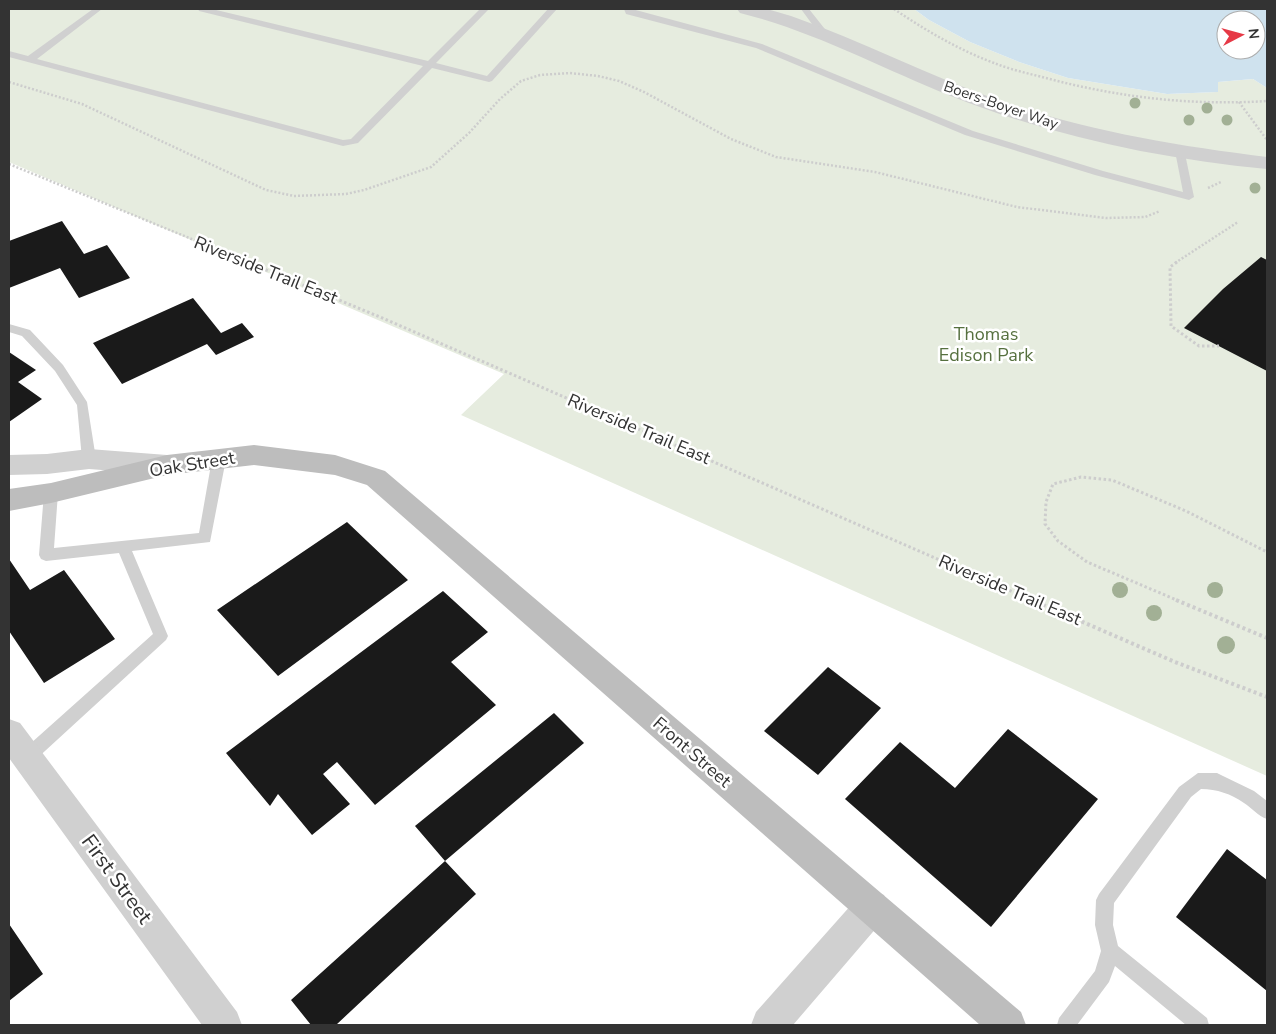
<svg xmlns="http://www.w3.org/2000/svg" width="1276" height="1034" font-family="'Nunito Sans',sans-serif">
	<rect width="100%" height="100%" fill="#fff"/>
	<path fill="#e6ecdf" d="M9 9H914L929 20 970 42 1019 62 1068 78 1167 94 1217 92 1218 82 1253 79 1267 88V776L461 415 504 374 9 162Z"/>
	<path fill="#cfe2ee" fill-rule="evenodd" d="M914 9H1267V88L1253 79 1218 82V92L1167 94 1068 78 1019 62 970 42 929 20ZM1226 20H1256V50H1226Z"/>
	<path fill="#1a1a1a" d="M62 221 84 254 107 245 130 278 79 298 60 268 9 288V241Z
		M1261 257 1267 260V371L1184 328 1223 289Z
		M193 298 221 333 242 323 254 337 216 355 207 344 122 384 93 343Z
		M9 352 36 370 18 382 42 399 9 422Z
		M347 522 408 580 278 676 217 610Z
		M9 559 30 590 64 570 115 639 44 683 9 631Z
		M443 591 488 632 451 662 496 705 375 805 337 762 323 774 350 804 312 835 278 794 270 806 226 753Z
		M828 667 881 708 818 775 764 731Z
		M554 713 584 743 445 861 415 826Z
		M1008 729 1098 799 991 927 845 799 900 742 955 788Z
		M1227 849 1267 880V991L1176 917Z
		M445 861 476 894 336 1025H311L291 1000Z
		M9 924 43 974 9 1001Z"/>
	<g fill="none" stroke-linecap="round" stroke-linejoin="round">
		<path stroke="#cdcdcd" stroke-width="2.5" stroke-dasharray="2 2" stroke-linecap="butt" d="M894 9C925 30 959 50 994 63 1009 69 1026 73 1042 77 1116 97 1190 106 1267 101
			M9 82 82 104 266 190 294 196 346 194 364 190 431 167 469 133 500 99 521 81 540 75 570 73 598 76 619 81 644 92 731 139 776 157 875 172 1017 207 1106 218 1145 217 1160 211
			M1239 102 1267 140
			M9 164 250 263
			M1208 188 1221 182
			M1175 263 1238 222"/>
		<path stroke="#cdcdcd" stroke-width="3" stroke-dasharray="2.5 2.5" stroke-linecap="butt" d="M247 262 380 317 1034 601
			M1177 262 1170 267 1171 326 1199 346H1219
			M1179 601 1087 562 1058 541 1045 524 1046 502 1053 484 1081 477 1112 480 1186 511 1267 552"/>
		<path stroke="#cdcdcd" stroke-width="4" stroke-dasharray="3 3" stroke-linecap="butt" d="M1032 600 1175 662 1267 697
			M1176 600 1267 638"/>
		<path fill="#d0d0d0" fill-rule="evenodd" d="M93 9H102L37 59 343 140 351 139 423 66 199 11 198 9H212L428 61 480 9H489L436 63 487 76 548 9H557L492 81 489 82 432 68 358 143 343 146 9 57V51L28 56Z
			M624 9H632L762 44 973 131 1103 171 1183 192 1175 151 1176 149H1184L1194 197 1189 200 1095 175 965 135 756 48 626 14Z
			M801 9H809L828 33 826 35H820Z
			M9 324 30 330 63 365 87 402 96 459 94 463H84L82 459 77 405 55 371 22 336 9 332Z
			M219 454 224 455 226 459 210 542 132 551 168 636 166 640 33 762 27 764 21 762 19 757 21 752 153 634 119 553 46 561 41 559 39 555 44 493 46 489 51 488 56 489 58 493 54 548 199 533 212 459 214 455Z
			M1198 773H1217L1223 776 1254 791 1267 801V819C1258 816 1252 808 1244 803 1231 794 1217 789 1201 789L1191 797 1114 903 1113 925 1118 946 1207 1018 1209 1025H1186L1115 966 1109 982 1077 1025H1057L1059 1018 1095 971 1101 951 1095 925 1096 900 1099 894 1179 787Z"/>
		<path fill="#d0d0d0" fill-rule="evenodd" d="M737 9H767L791 16C862 41 929 76 1001 101 1087 131 1177 146 1267 157V169C1160 159 1051 136 951 96 881 68 813 31 740 13Z
			M9 719 20 723 237 1012 242 1025H202L9 758Z
			M872 890 884 895 889 907 884 919 793 1025H751L756 1012 860 895Z"/>
		<path fill="#d0d0d0" fill-rule="evenodd" d="M89 449 167 455 176 458 180 465 176 472 167 475 89 469 47 474 9 475V455L47 454Z"/>
		<path fill="#bdbdbd" fill-rule="evenodd" d="M254 445 335 455 385 471 1021 1012 1026 1025H980L367 485 335 475 254 465 167 475 51 503 9 511V489L51 483 167 455Z"/>
	</g>
	<g fill="#a2b095">
		<circle cx="1135" cy="103" r="5.5"/>
		<circle cx="1207" cy="108" r="5.5"/>
		<circle cx="1189" cy="120" r="5.5"/>
		<circle cx="1227" cy="120" r="5.5"/>
		<circle cx="1255" cy="188" r="5.5"/>
		<circle cx="1120" cy="590" r="8"/>
		<circle cx="1215" cy="590" r="8"/>
		<circle cx="1154" cy="613" r="8"/>
		<circle cx="1226" cy="645" r="9"/>
	</g>
	<g text-anchor="middle" dominant-baseline="central" stroke-width="5" stroke-linejoin="round" paint-order="stroke">
		<g font-size="15" fill="#333" stroke="#fff">
			<text transform="translate(1001 105) rotate(19)">Boers-Boyer Way</text>
		</g>
		<g font-size="18" fill="#333" stroke="#fff">
			<text transform="translate(266 270) rotate(22)">Riverside Trail East</text>
			<text transform="translate(639 429) rotate(23)">Riverside Trail East</text>
			<text transform="translate(192 464) rotate(-9)">Oak Street</text>
			<text transform="translate(1010 590) rotate(23)">Riverside Trail East</text>
			<text transform="translate(692 752) rotate(41)">Front Street</text>
		</g>
		<g font-size="18" fill="#56703f" stroke="#fff">
			<text x="986" y="334">Thomas<tspan x="986" dy="21">Edison Park</tspan></text>
		</g>
		<g font-size="21" fill="#333" stroke="#fff">
			<text transform="translate(117 879) rotate(54)">First Street</text>
		</g>
	</g>
	<rect width="1276" height="1034" fill="none" stroke="#333333" stroke-width="20"/>
	<g transform="translate(1241 35) rotate(84)"><circle r="24" fill="#ffffff" stroke="#adadad"/>
	<path d="M0-4L9 19L0 12L-9 19Z" fill="#e63946"/>
	<text y="-8" font-size="14" font-weight="bold" text-anchor="middle" fill="#333333">N</text>
	</g>
</svg>
